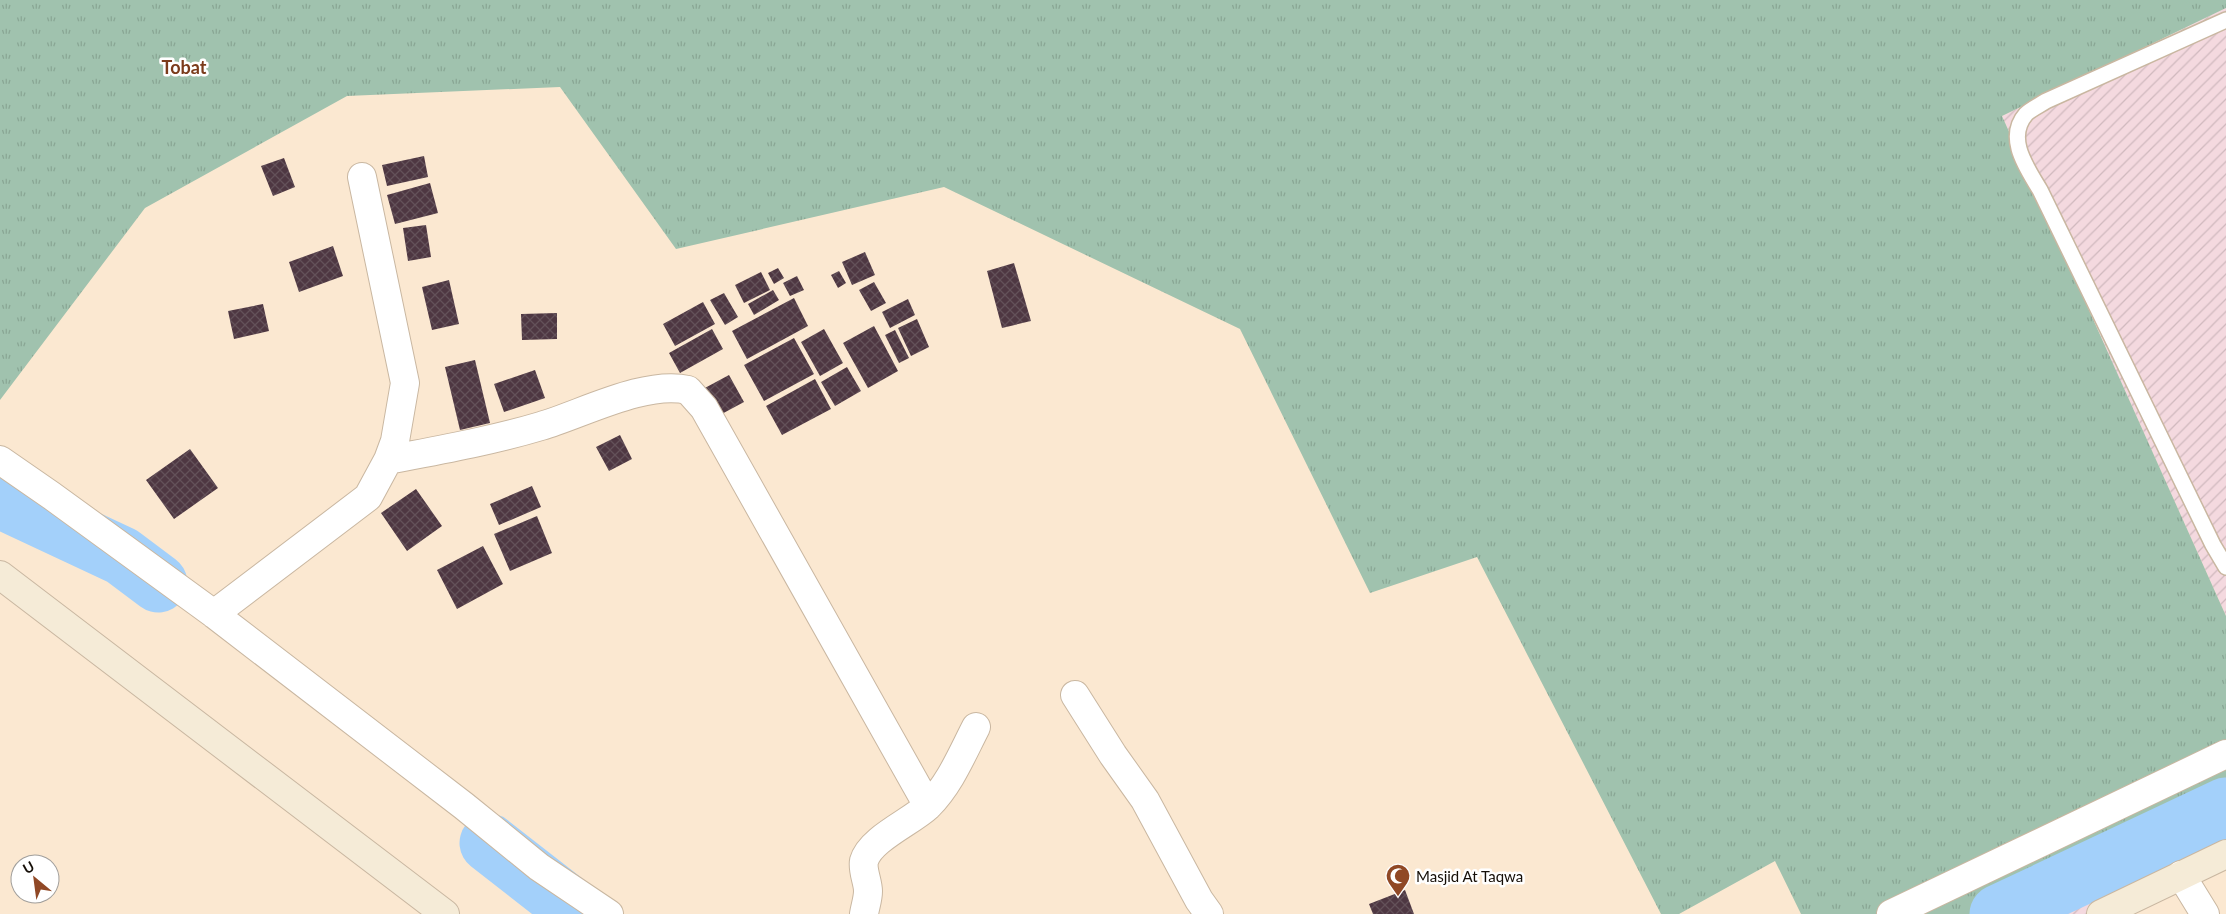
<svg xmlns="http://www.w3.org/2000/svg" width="2226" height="914" font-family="Lato,sans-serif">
	<defs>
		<pattern id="industrial-furrows" width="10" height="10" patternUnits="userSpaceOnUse" patternTransform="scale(1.25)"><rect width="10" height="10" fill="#f4d9df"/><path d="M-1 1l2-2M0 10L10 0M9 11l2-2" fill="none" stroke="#d0b9be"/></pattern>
		<pattern id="grass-tufts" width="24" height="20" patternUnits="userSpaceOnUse" patternTransform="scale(1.25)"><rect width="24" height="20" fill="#a0c2ae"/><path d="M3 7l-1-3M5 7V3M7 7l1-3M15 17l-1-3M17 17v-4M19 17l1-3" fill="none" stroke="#89a694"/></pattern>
		<pattern id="building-cross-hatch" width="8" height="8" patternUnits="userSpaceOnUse" patternTransform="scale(1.25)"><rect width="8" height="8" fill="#4e3742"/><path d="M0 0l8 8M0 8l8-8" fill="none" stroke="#635159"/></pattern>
	</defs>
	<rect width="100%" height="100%" fill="#fbe8d1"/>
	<path fill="url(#industrial-furrows)" d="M2226 8V616L2002 116Z
		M2092 882 2110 914H2024Z"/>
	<path fill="url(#grass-tufts)" d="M0 0H2226V8L2002 116 2226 616V812L2092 882 2024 914H1801L1775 861 1679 914H1661L1477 557 1370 593 1240 329 944 187 676 249 560 87 347 96 145 208 0 400Z"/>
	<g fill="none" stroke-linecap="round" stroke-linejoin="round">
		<path stroke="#a3d0fa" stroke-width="59" d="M0 499 122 556 158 583
			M489 843 580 914
			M1999 914 2226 807"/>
	</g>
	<path fill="url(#building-cross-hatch)" d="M424 156 428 177 387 186 382 165Z
		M284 158 295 187 273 196 261 166Z
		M430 183 438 213 395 224 387 195Z
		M426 225 431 257 408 261 403 228Z
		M333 246 343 276 299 292 289 262Z
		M865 252 875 275 852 285 842 262Z
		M1014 263 1031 321 1002 328 987 271Z
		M778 268 784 278 774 284 768 273Z
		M839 271 846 283 838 288 831 275Z
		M761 272 770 290 744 303 735 285Z
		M797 276 804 290 790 296 783 283Z
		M449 280 459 324 432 330 422 287Z
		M874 282 886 303 871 311 859 290Z
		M773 290 779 300 754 315 748 304Z
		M724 293 738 317 725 325 710 300Z
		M794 298 808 326 747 359 732 331Z
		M908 299 915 315 890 328 882 312Z
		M703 302 715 324 675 346 663 324Z
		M263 304 269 331 234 339 228 311Z
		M557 313V339L522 340 521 314Z
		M917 319 929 347 911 356 898 328Z
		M874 326 898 371 868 388 843 343Z
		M712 329 723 349 680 373 669 353Z
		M824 329 843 363 820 376 801 342Z
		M895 330 909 358 899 363 885 335Z
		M794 338 814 374 764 401 744 365Z
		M475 360 490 423 460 430 445 367Z
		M847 367 861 391 835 406 821 382Z
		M535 370 545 398 504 412 494 384Z
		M729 375 744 402 718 416 703 389Z
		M815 379 831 409 782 435 766 406Z
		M620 435 632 459 609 471 596 447Z
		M190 449 218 488 174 519 146 480Z
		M532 486 541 507 499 525 490 504Z
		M416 489 442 526 407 551 381 513Z
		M537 516 552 553 510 571 494 534Z
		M483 546 503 584 457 609 437 570Z
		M1405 890 1414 914H1373L1369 904Z"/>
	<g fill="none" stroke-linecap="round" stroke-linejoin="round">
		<defs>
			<path id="lane" d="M2226 20 2046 101C2040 105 2031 109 2026 114 2005 138 2027 168 2040 190L2213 545 2226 567"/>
			<path id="street" d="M0 460 52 496 214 614 464 806 539 867 609 914
				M388 460C439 450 491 441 541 426 582 414 645 380 688 390L704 408 928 806
				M214 614 368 497 388 460 395 441 405 383 362 177
				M1075 695 1113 755 1145 800 1199 900 1209 914
				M2181 875 2205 914
				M864 914C865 907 868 899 868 891 868 882 862 870 864 861 870 839 911 822 928 806 950 784 962 754 976 727
				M1891 914 2226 754"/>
			<path id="secondary" d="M0 575 445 914
				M2101 914 2226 854"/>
		</defs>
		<use href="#lane" stroke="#c9b7a1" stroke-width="18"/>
		<use href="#street" stroke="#c9b7a1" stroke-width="30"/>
		<use href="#secondary" stroke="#c9b7a1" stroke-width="30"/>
		<use href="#lane" stroke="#fff" stroke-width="15"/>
		<use href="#street" stroke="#fff" stroke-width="28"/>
		<use href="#secondary" stroke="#f5ebd7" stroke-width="28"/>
	</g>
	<defs>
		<symbol id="mosque-pin" viewBox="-11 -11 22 30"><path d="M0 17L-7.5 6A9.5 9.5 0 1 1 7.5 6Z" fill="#904825" stroke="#fff"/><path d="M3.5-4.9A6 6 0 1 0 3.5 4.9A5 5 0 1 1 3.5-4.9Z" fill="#fff"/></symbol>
	</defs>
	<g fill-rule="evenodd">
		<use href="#mosque-pin" x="1384" y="862" width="28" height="38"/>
	</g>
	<g text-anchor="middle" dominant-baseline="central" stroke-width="5" stroke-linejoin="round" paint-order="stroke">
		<g font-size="15" fill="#150e07" stroke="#fff" text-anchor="start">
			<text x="1416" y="876">Masjid At Taqwa</text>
		</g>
		<g font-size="18" font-weight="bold" fill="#7b3b1b" stroke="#fff">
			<text x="184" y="67">Tobat</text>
		</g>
	</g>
	<g transform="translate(35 879) rotate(331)"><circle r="24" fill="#ffffff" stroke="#a19f9c"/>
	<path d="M0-4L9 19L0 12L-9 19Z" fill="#904825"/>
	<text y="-8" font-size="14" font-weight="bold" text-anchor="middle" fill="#150e07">U</text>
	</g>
</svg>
